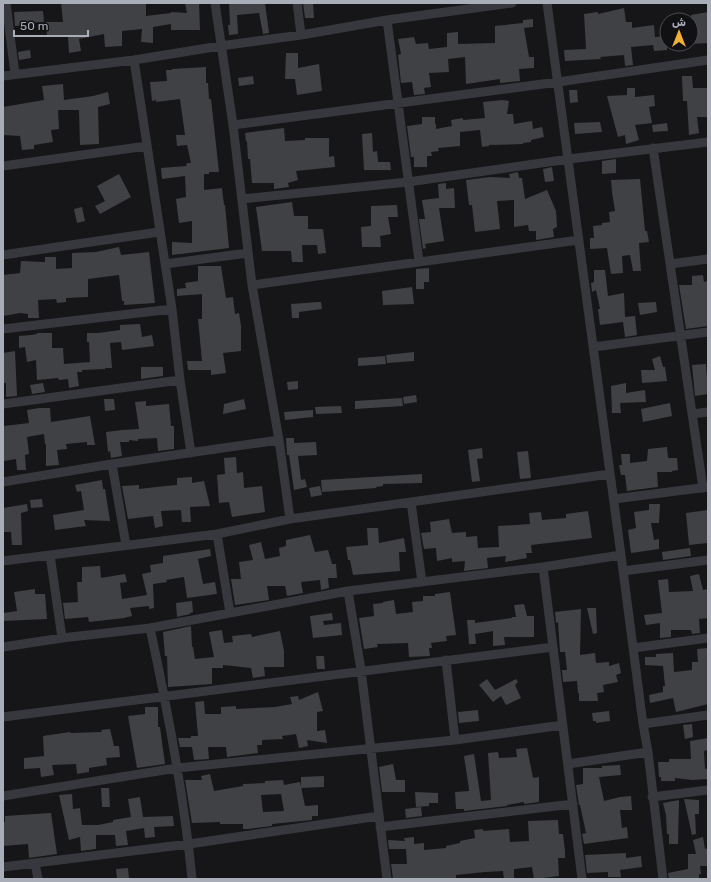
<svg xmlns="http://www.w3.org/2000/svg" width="711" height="882" font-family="Rubik,Vazirmatn,sans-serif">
	<rect width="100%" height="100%" fill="#161618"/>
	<path fill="#404145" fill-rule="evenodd" d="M61 3H146V16L171 13V12L187 13 185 3H199L200 30H171V24L153 27V43L141 42 142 29 122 31V46L105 47 104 34 79 39 81 51 69 53 68 37H65V35L47 36 46 22H63Z
		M229 3H236V4L265 3 269 33 263 34 259 13 237 15 238 34 229 35 228 25H230Z
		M303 3H313L314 18H305Z
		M624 8 626 22H632V28L654 25 655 37 667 36V50L654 51 653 45 631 47 633 65 625 66 624 55 600 57 601 59 565 61 564 50 586 49 584 14 598 12V14Z
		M43 11 44 22 26 23V25L15 26 14 12Z
		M708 12V43L691 44V15Z
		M533 19V27L524 28 529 57H534V68L519 69 520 81 500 83V79L466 84 465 57 448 59 449 72 429 73 431 87 424 88 425 94 414 95 412 82 401 83 398 55 401 54 398 39 414 37 416 44 428 43 429 49 447 47V33L458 32V44L495 43V26L523 23V24V20Z
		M30 50 31 58 19 60 18 52Z
		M286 53H298V68L319 64 322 91 297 95 295 79H285Z
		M206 67V83H208L209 99H211L219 172H209V174H204V190L222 188 224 205H225L229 248 172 255V242L192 243V221L179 223 176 199 186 197 185 176 162 179 161 168 186 166 187 163H191L187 145 177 146 176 135H185L180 99 156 102V100L152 101 150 82 167 81 166 70H172V69Z
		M253 76 254 84 239 86 238 78Z
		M682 76H692L693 88H708V117H697L699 133 689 135 687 101H683Z
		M63 84 64 100 93 96 108 92 110 104 98 107 99 144 80 145 79 110H58L59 129 51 130 53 142 34 145V149L22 150 20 136 3 135V107L44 100 42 86Z
		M627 88H635V97L654 95 655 106 649 107 652 123 635 125 639 140 626 144 625 135 618 137 607 96 627 95Z
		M569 90H577L578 102 570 103Z
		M502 100 509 101 507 114H513L514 124 532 121 533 129 542 127 544 137 531 140V142L523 143V144L489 145V146L482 147 480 130 460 132V146L438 148 439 151 431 152 432 156H427V167H414V157H411L407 126 422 124V117H435V124H436V129L452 126 451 120 463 118V120L485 118 483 102Z
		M600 122 602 132 575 134 574 123Z
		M667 123 668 131 653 132 652 125Z
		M284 128 285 141 305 140V138H329V157L334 156 335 167 296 171 298 180 288 183 289 187 274 189V183H252L250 159H248L247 141 246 142 245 133Z
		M372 133 373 152 377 151 378 162H390L391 170H364L362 134Z
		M616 159V173L602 174V161Z
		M552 167 554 181 545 182 543 169Z
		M518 172 519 178H522L525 199 547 190 556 211 557 227 553 229 554 237 536 240V231H529L528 225 514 227V200L497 201 500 229 475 232 472 205H469L466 180 490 177 510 178 509 174Z
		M119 174 131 197 100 214 95 206 105 201 97 186Z
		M640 179 645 231H647L649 242 639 243 641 271H633L630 255 622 256 623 273 611 274 607 248 590 249V238H594L593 226 602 225V223L610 222 609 212 615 211 612 192 611 180Z
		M446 183V189L454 188 455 208H439L444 241 425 244 426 248 423 249 419 219H425L422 200 439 198 438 184Z
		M292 202 294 216H308V229H323L326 253 318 254 317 245H302L303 262H292L291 251H262L256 207Z
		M397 205 398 217H388L391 234 380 236 381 247H362L361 227 371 226V206Z
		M82 207 85 221 77 223 74 209Z
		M119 247 121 255 149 252 155 303 124 305V301H122L119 275 88 279V297L66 298V302L57 303 56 299 38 300 39 318H28V314L20 313 3 316V275L20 273 21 261 45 262V257H56V269L72 268V253L96 252Z
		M198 266H221L226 298 233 297 235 314 239 313 241 326V351L223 353 226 373 211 375V370H188L187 361H202L198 319H202V294L177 296V289L186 288 185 283 198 281Z
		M429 268V282H424V289H416V269Z
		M594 270H605L608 296 624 293 625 317 635 316 637 335 625 337 623 322 600 325 598 309H600L596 290 592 292 591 283 594 282Z
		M703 275 704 282 708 281V326L686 329 679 285H692V276Z
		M412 287 414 304 383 305 382 291Z
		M318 302H321L322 309 299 312V318H292L291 304Z
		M656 302 657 312 640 315 638 303Z
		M140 324 142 337 152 335 154 346 122 350 121 342 110 343 112 368H105V369L82 370V372H77L79 386 69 388 68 379 59 380 58 378 37 380 36 360 27 362 25 347 19 348V336L31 335 37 334V333H52V348H63L64 364 90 362 89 342H87V333H98L120 330V325Z
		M15 351 17 396 6 397V383H3V353Z
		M414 352V361L387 363 386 355Z
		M385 356 386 364 358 366V358Z
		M660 356 663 367H665L667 381 642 383 641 370H655L652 359Z
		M706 364 708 394 695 396 692 365Z
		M141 367H163V376L141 379Z
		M298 381V389L288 390 287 382Z
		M43 383 45 392 32 394 30 385Z
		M626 383V393L645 390 646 402 620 403 621 413H612L611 386Z
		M416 395 417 402 404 404 403 397Z
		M402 398 403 406 355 409V401Z
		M104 399H114L115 410 105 411Z
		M244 399 246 409 223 414 224 404Z
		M146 401V406L169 404 171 426H174V449L158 451 157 438 138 439V441L129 440V442H120L122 456 111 458 110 451 108 452 106 432 122 430 139 429 135 402Z
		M670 403 672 416 643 422 641 409Z
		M341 406 342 413 316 414 315 407Z
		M39 408H50L51 422 90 416 95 445H87V442L66 444 67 449 57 450 59 465 46 466V444H45L44 434 27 437 29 454 25 455 26 470H17L16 459 4 461 3 429 4 428V426L29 423 27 410Z
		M313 410V417L285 420 284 412Z
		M286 438H294V443L316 442 317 455 298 456 301 480 305 479 307 487 294 490 289 455H287Z
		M667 447 668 458H677L678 470 672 471V472H657L658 487 627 491 625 475H621L619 465H622L621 454H630V463L647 461 648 449Z
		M482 448 483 458 477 459 480 481 472 482 468 450Z
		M528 451 531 478 520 479 517 452Z
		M236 457 237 473 243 472 244 488 262 486 265 512 232 517 229 502 219 503 217 475 225 474 224 458Z
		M422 474V483L383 484V486L376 487V488L322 492 321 480Z
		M192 477V483L204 481 210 506 190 507 191 522H182L181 510 161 511 163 526 155 528 153 516 128 519 122 486 139 485V489L165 486 177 485V478Z
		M102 480 103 489H105L110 521 84 520 86 526 55 530 53 515 84 510 81 491 77 492 75 485Z
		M320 486 322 495 311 497 309 488Z
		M42 499 43 507 31 508 30 500Z
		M27 504 28 511 21 513 22 545H12L11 532H3V508Z
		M649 504H660L659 523H651L654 540 659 539V549L631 553 628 530 636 528 634 512 649 510Z
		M708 510V543L689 545 686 513Z
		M588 511 592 538 531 545 532 553H526L527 558 505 562 506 556 487 558 488 568 464 571 465 561 452 562V558L437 561 436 548 424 549 421 533 431 532 430 522 449 519 452 533 466 532V537L477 536 478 548 499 547 498 526 530 524 529 513 541 512 542 520 566 518V514Z
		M367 528H378L379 543 404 538 406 552H399L400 571 353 575 350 560H348L346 547 368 545Z
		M310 535 315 552 328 550 332 564H336L337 578H328L329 588 321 590 320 580 301 582 303 593 287 596 285 586H267L269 600 235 605 231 579H241L239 562 253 560 249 545 261 542 265 559 280 556 279 548 286 546V540Z
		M690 548 691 556 663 560 662 552Z
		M210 549 211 556 198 559 203 584 215 582 217 594 187 598 184 577 166 580 167 582 153 584 154 608 149 609V606L130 608 132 616 124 618 89 622 88 617 65 619 63 603 78 602 77 582H82V567L100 566 101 578 125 574 127 582 120 583 122 599 147 595 142 574 151 572 150 565 163 563V556Z
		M699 574 703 590 708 589V618L699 619 700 633 692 634 691 630H671V637L660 638V623L646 625 644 615 662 613 658 580 668 579 669 592 693 591 690 576Z
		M35 589V594H45L47 619 3 621V613L17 611 14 592Z
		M450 592 456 635 446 636 447 641 431 643 432 648H429L430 656 409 657 408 643 377 644 378 647 364 649 359 618 374 616 373 604 383 603V602L394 600 396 614 413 612 412 602 423 601V596H435V594Z
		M192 601 193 612 190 613V614L177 617 176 603Z
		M524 604 527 616H534V637H504L505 645 493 646V631L475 634 476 644H469L467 620H475V623L512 618V617H516L514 605Z
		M587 608H596L597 633 593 634Z
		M581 609 580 655 595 653 596 663 609 662V666L619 663 621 673 616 675 618 682 603 685 604 692 597 693 598 701H579V693H578L577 681 563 682 562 670H567L565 652H560L558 622 556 623 555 612Z
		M332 613 333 620 323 621 324 625 341 623 342 635 313 638 310 616Z
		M191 626 192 647H193L195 659 214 657 209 632 222 630 224 643 233 642 232 636 251 634 252 637 280 631 284 651V667H264L265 676 253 678 251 668 223 665V668H212V684L168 687 167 656H165L163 632Z
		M708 648V704L676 712 673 698 650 703 649 695 663 692V686H665L663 666 645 665V657H656V654L673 653 674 672 692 670V662H698L697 649Z
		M316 656H324L325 669H317Z
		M487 679 495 690 516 679 518 682 515 685 521 698 506 705 501 696 493 702 479 685Z
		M318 692 323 711 317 712V731L325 730 327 743 307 740 308 746 299 748 296 734 282 736 283 739 262 740V745H257L258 753 227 757 226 747H208L209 759 194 760 192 747H180L178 738H191V736H198L195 702 204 701 205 714H221V707L236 706V709L275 707 292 704 290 697 298 696 299 700Z
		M145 707H158V727H160L165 764 137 768 128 716 145 714Z
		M478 710 479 721 459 723 458 712Z
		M609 711 610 721 596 723V721H593L592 713Z
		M692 724 693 737 685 739 683 725Z
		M110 729 114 746H119L120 757 106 758 107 765 89 768V772L77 774 76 764 52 765 54 775 41 777 40 768 24 769V758L44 756 43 736 70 732 71 733 102 732 101 730Z
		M708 738V750L704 751 705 769 708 768V779L692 780 675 778V781H661V777H659L658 762H669V759H691L690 741Z
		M527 748 533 778 539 777V802L524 804V802L507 805V806L464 811V809H456L455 792 469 791V789L464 756 474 754 481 801 491 800 488 753 498 752 499 758 517 757 516 749Z
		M393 764 396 780H405V792H382L379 767Z
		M620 765 621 775 599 777 604 801 620 797 631 796 632 810H620L622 828 627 827 628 838 584 844 582 834 586 833 580 805H579L576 785 583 784V768H602V766Z
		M210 774 214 791 243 786V784L265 783V781L283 780 284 785 300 782 305 806 318 805V816H312V820L272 824V826L248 829H243V824H220V822L192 823 185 780H202L201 776ZM281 794 284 811 263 812 261 795Z
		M324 776V787L301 788V777Z
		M101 788H109L110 807H102Z
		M415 792 438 793V803H429V806L416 807Z
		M72 794 73 809 80 808 82 825H98L113 822V820L131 817 128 799 140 797 143 817 173 816 174 826 154 827 155 837 145 838 144 828 126 831 128 845 116 846 115 835H96V849L81 851 80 837 69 840 59 795Z
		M684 799 699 800V814H695L696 834 692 835Z
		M679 800 678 844H669V834H667L666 815 663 803Z
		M421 807 422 816 406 818 405 809Z
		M51 813 57 854 29 858 28 844 3 846V822H5V816Z
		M558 820 559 834H563L565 851V858H558L559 876 534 879 532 867 514 869V879H504L503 871 485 872 456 875V879H393L391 864H407L406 849H389L388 840 405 841 404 838 414 837V844L424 843V850L446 848V846L460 843V841L475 838 474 830 483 829V831L509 829 510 842 529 841 528 821Z
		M703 837 705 849 708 848V866H700L701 874H699V879H669L668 873 688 869V854H696L693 840Z
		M626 853V858L641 856 642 867 620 870 621 877H608V872L587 873 585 855Z
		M128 868 129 879H117L116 869Z"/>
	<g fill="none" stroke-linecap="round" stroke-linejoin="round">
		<path stroke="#37383d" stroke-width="9" d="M6 3 15 74
			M215 3 233 125 252 285 279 440 290 519
			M297 3 301 35
			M547 3 621 555 643 724 648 752 663 879
			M387 20 419 261
			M134 60 172 309 180 380 191 453
			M3 76 134 60 220 46 301 35 387 20 512 3
			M233 125 558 82 708 60
			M653 148 703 488
			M3 166 147 146
			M242 199 408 182 569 159 708 142
			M3 255 159 232
			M165 264 248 253
			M670 264 708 259
			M252 285 579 240
			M3 329 172 309
			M593 347 708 332
			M3 404 180 380
			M692 414 708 412
			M112 464 126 545
			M3 482 112 464 279 440
			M614 499 708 487
			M411 502 422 582
			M217 534 230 613
			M50 555 62 638
			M3 561 217 534 290 519 610 474
			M543 567 582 879
			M623 571 708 560
			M348 591 361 670 387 879
			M150 628C168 711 184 795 192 879
			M3 647 62 638 150 628 348 591 543 567 621 555
			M633 648 708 638
			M446 660 455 740
			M3 717 553 647
			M643 724 708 715
			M568 764 648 752
			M3 796 177 768 455 740 563 725
			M652 797 708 790
			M380 827 573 804
			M35 863 38 879
			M3 867 189 844 379 816"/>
	</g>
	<rect width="711" height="882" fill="none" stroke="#a8adb8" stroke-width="8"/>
	<g transform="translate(679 32)"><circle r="19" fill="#111113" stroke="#4d4f55"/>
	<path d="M0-3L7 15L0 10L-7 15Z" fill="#f2b134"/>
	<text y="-6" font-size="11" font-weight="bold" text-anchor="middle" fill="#a8adb8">ش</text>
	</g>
	<path d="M14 30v6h74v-6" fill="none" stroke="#a8adb8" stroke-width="2"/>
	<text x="20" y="30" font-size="12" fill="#a8adb8" stroke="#111113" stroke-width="3" paint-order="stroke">50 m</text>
</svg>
